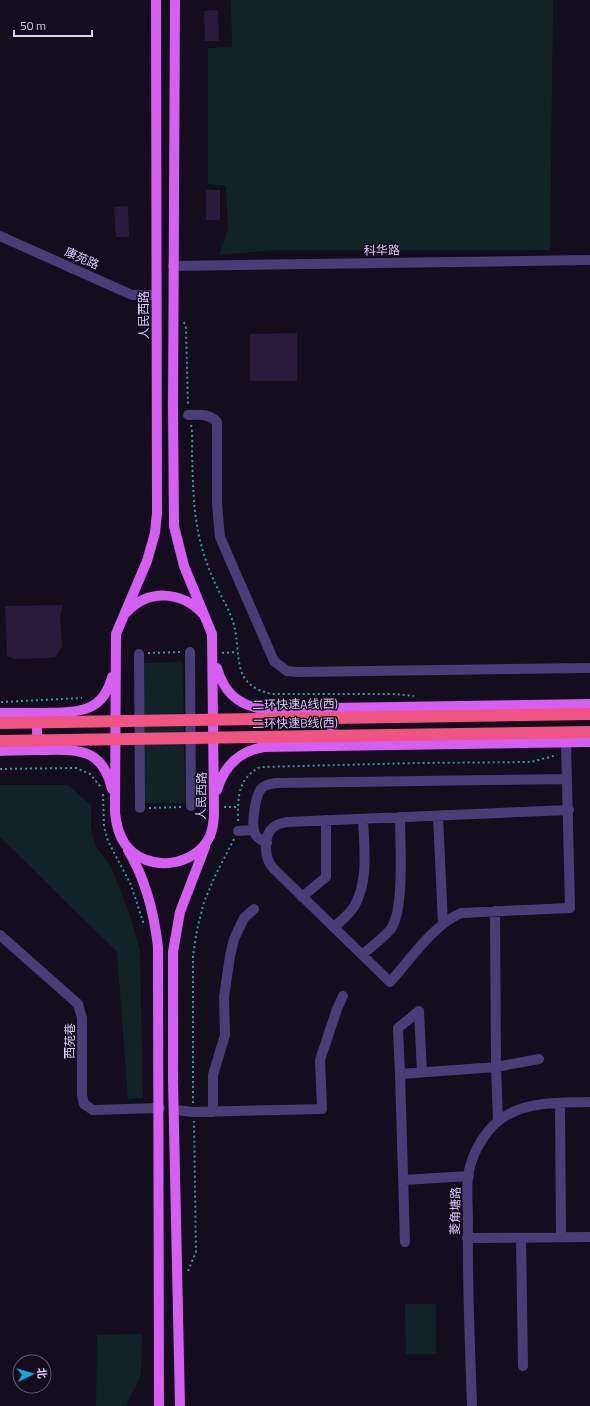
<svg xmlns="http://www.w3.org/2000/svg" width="590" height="1406" font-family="'Titillium Web','Noto Sans SC',sans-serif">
	<rect width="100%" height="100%" fill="#130d1d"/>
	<path fill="#112326" d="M231 0H553L550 250H278L219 255 228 229 226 186 208 184V48L232 47Z
		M183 662 185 803H143L141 663Z
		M0 785H68L91 805V827L95 845 111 867 129 912 140 950 143 1098 128 1099 117 952 0 837Z
		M405 1304H436V1354H406Z
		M142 1334 141 1376 126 1406H96L97 1335Z"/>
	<path fill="#281b3c" d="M211 10H218L219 41H205L204 11Z
		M206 190H220V220H206Z
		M128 206 129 237H116L114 207Z
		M297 333V381H250V334Z
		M63 605 60 617 62 646 56 657 50 658 14 659 7 656 5 606Z"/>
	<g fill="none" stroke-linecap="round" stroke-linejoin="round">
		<path stroke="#3898a4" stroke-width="2" stroke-dasharray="2 3" stroke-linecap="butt" d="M184 322 186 328 188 405
			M191 425C193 434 192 446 192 455 193 479 193 502 197 525 200 545 207 566 215 583 220 595 228 607 232 619 244 652 227 684 272 694H396L414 696
			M148 653 181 652
			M222 653 237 652
			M1 702 82 698
			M0 769 76 768 90 774 100 786
			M103 794 104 827 108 841 131 885 144 925
			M224 807H238
			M149 808 181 807
			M238 821C238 798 237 779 260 767L419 763 531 762 557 755
			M193 1103V956L197 930 204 902 215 876 234 839
			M188 1271 196 1252 194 1121"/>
		<path stroke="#493d77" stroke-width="10" d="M0 236 132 295H156
			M173 266 590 260
			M188 415C199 415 209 413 217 422V504L220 537 274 661 287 671 298 672 590 668
			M190 652 191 806
			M139 654 140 808
			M566 742 570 908 461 913C432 926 411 959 390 982L274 869C264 859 262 835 275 826 278 824 283 823 287 822L569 810
			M438 816 443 924
			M238 831 253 830
			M267 843C262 841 258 839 255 834 251 826 255 794 262 788 266 784 271 784 276 783L567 779
			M302 897 326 877V820
			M495 911 496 1067 539 1059
			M334 927C341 921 350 914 355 905 369 879 364 847 363 819
			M0 935 78 1004 82 1018V1095L84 1104 93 1110 160 1108
			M362 955C371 947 382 939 390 930 405 912 400 842 400 817
			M400 1074 398 1028 419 1011 422 1072
			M560 1103 561 1237
			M174 1110 193 1112 322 1109 320 1060 337 1009 343 996
			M213 1112V1075L225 1035 224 997 230 956 234 939 244 918 254 909
			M404 1180 469 1176
			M467 1238 590 1237
			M521 1238 523 1366
			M405 1242 400 1074 496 1067 498 1121
			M472 1406C470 1344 467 1282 468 1221 468 1202 465 1181 471 1163 477 1144 491 1123 509 1114 533 1101 564 1103 590 1102"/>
		<path stroke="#d45ff0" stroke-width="10" d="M156 0 157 513 155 533 147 561 116 634 115 812C116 824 118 834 125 844 146 873 195 868 210 836 213 828 214 820 214 812L212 634 184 566 174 526 173 408 175 0
			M127 612C148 589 181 591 202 613
			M217 668C224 693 239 706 264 709L590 704
			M0 713C15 713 31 713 46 713 78 712 103 713 112 677
			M31 717C39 725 39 736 32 745
			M338 741C330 732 330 721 339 713
			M0 751C15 750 31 750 46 750 81 749 103 750 112 789
			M217 790C224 766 240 751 264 747L590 742
			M128 850C146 880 154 912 158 947L159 1406
			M180 1406 173 1080V952L180 912 205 847"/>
		<path stroke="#ef5482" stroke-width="12" d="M0 723 590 714
			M0 741 590 732"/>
	</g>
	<g text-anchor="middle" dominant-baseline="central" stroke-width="3" stroke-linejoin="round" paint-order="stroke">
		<g font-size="12" fill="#dbcdfb" stroke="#130d1d">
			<text transform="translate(382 250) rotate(-1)">科华路</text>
			<text transform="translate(82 258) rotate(24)">康苑路</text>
			<text transform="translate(143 315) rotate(-90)">人民西路</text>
			<text transform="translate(295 704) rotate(-1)">二环快速A线(西)</text>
			<text transform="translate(295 723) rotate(-1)">二环快速B线(西)</text>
			<text transform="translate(201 796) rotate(-89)">人民西路</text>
			<text transform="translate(69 1041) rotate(-90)">西苑巷</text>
			<text transform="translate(455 1211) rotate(-89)">菱角塘路</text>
		</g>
	</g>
	<g transform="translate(32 1374) rotate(85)"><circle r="19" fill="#130d1d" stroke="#635a76"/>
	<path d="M0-3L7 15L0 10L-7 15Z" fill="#14a7e0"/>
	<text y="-6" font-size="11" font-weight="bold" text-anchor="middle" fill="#dbcdfb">北</text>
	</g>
	<path d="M14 30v6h78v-6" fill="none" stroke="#dbcdfb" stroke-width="2"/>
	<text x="20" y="30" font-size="12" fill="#dbcdfb" stroke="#130d1d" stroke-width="3" paint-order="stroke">50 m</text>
</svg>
